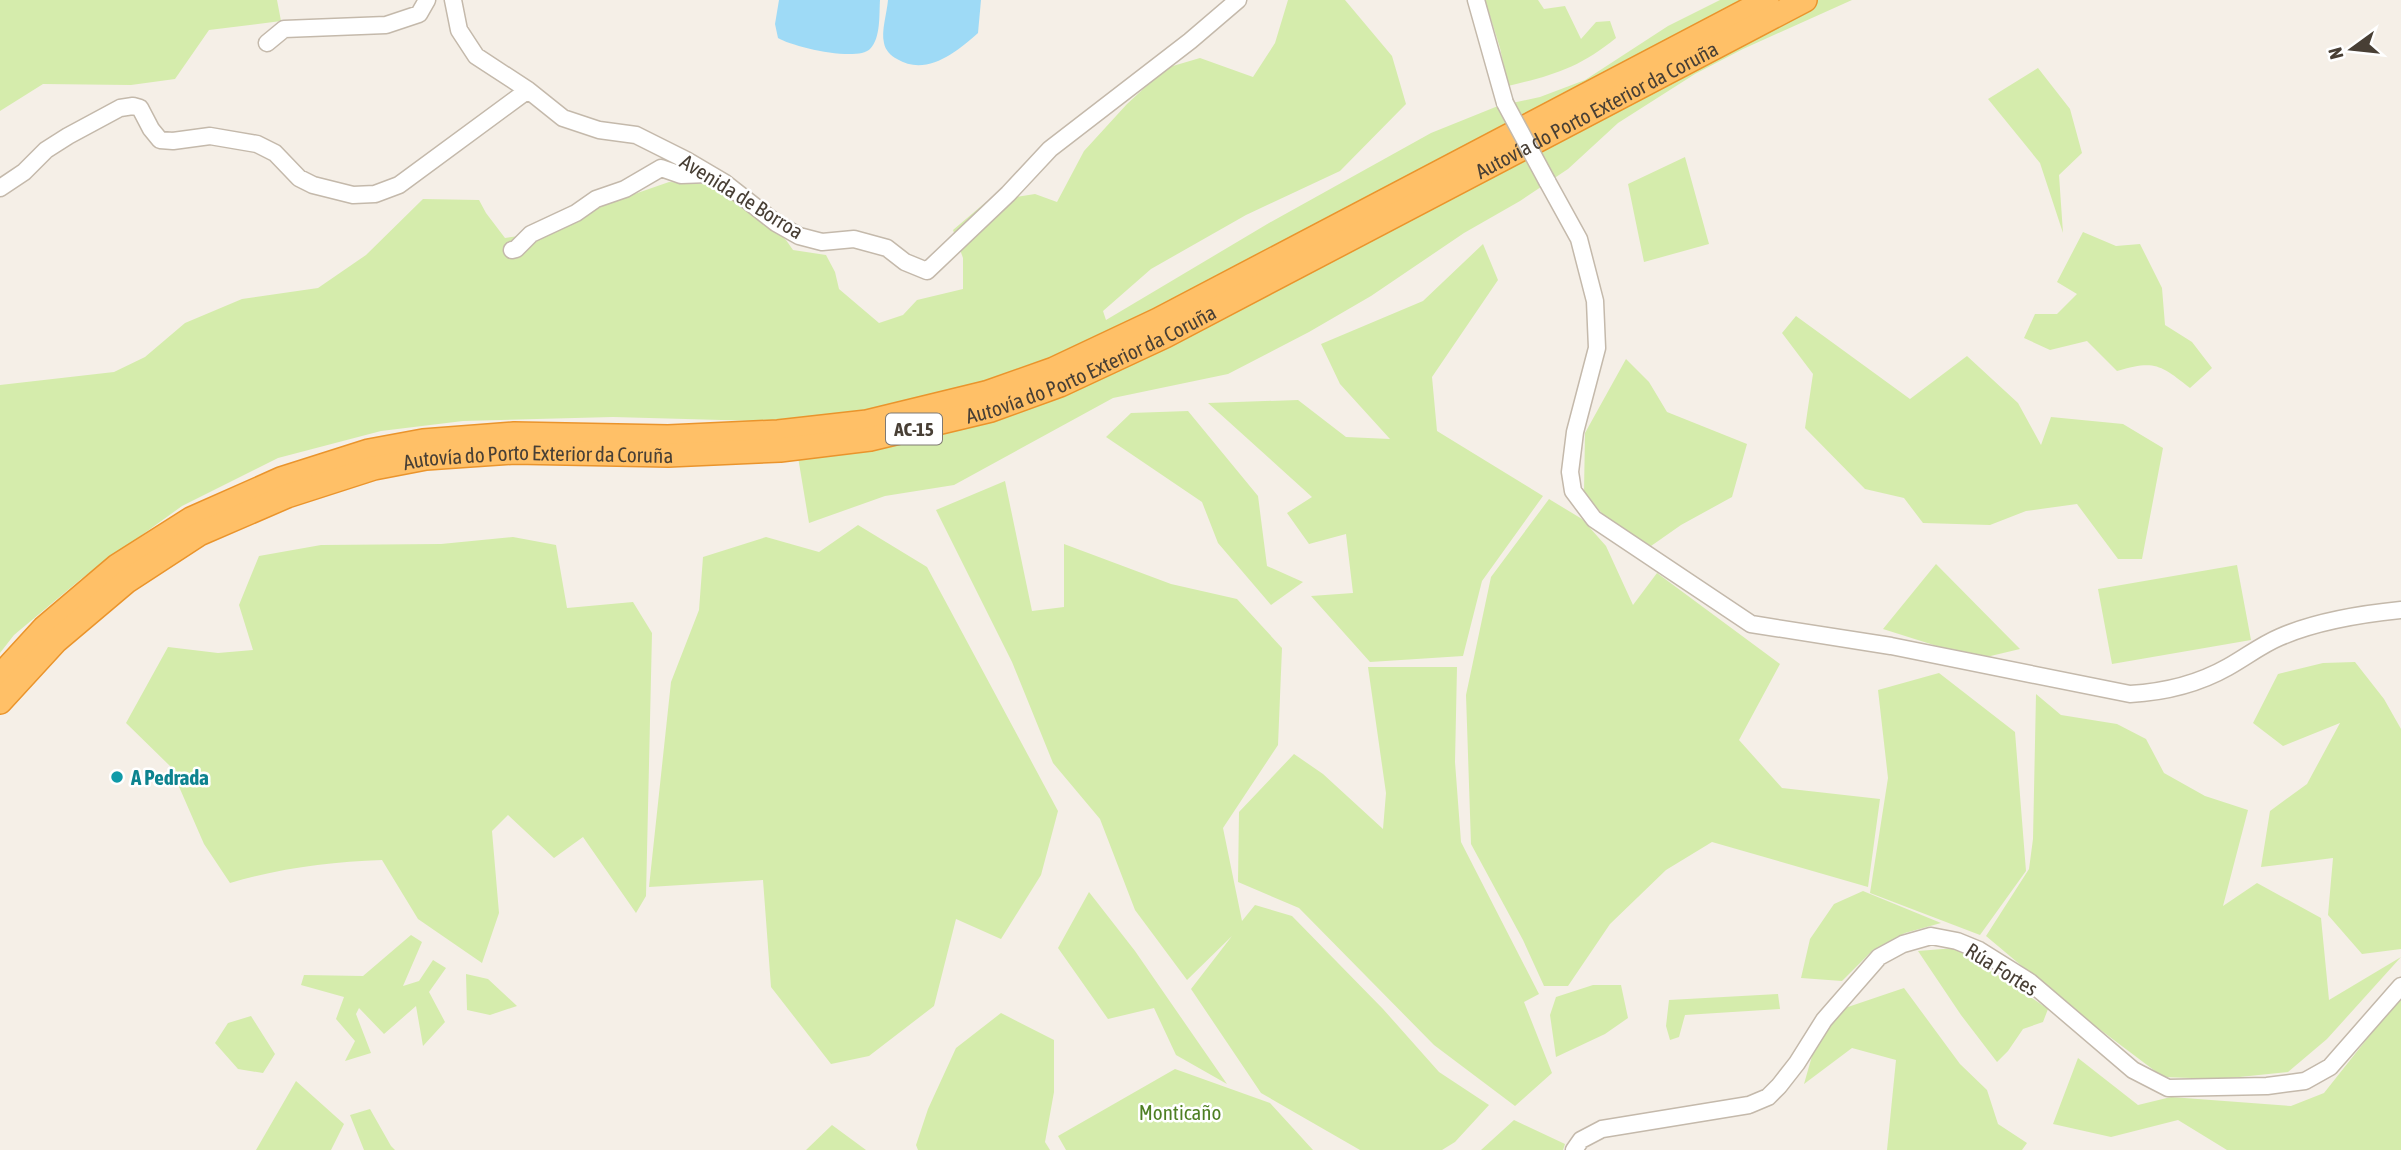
<svg xmlns="http://www.w3.org/2000/svg" width="2401" height="1150" font-family="'Asap Condensed',sans-serif">
	<rect width="100%" height="100%" fill="#f5efe7"/>
	<path fill="#d5ecac" d="M0 0H277L281 21 209 30 175 79 131 85 43 84 0 111Z
		M1288 0H1345L1392 56 1406 104 1340 171 1246 215 1151 269 1103 311 1106 320 1269 223 1431 133 1498 106 1540 97 1585 80 1668 26 1720 0H1852L1743 49 1695 74 1618 123 1568 169 1520 201 1464 233 1371 296 1309 332 1228 374 1113 398 954 485 885 496 809 523 798 457 804 418 758 421 613 417 463 421 381 431 278 458 182 506 81 579 14 635 0 653V385L114 372 145 357 185 323 242 299 318 288 366 255 423 199 479 200 486 213 505 238 554 231 600 206 669 182 708 184 758 215 786 240 793 250 826 255 835 272 839 289 879 323 903 315 917 300 963 289V258L953 230 986 202 1035 194 1057 202 1084 151 1127 104 1166 68 1200 58 1253 77 1275 43Z
		M1485 0H1538L1544 9 1565 6 1581 39 1596 22 1610 21 1616 38C1579 68 1554 75 1508 86L1500 48Z
		M2038 68 2070 109 2082 153 2059 175 2063 233 2040 163 1988 99Z
		M1685 157 1709 244 1644 262 1628 184Z
		M2083 232 2116 246 2140 244 2162 288 2165 325 2192 342 2212 368 2190 388C2160 364 2154 360 2117 371L2087 341 2050 350 2024 338 2035 314H2057L2077 294 2057 282Z
		M1483 244 1498 280 1432 377 1437 431 1543 496 1482 581 1463 656 1370 662 1311 596 1353 593 1346 534 1309 544 1287 513 1312 497 1208 403 1298 400 1346 437 1390 439 1340 384 1321 344 1423 301Z
		M1796 316 1910 399 1967 356 2018 403 2041 445 2051 417 2123 424 2163 448 2142 559H2118L2077 504 2026 511 1990 525 1923 523 1904 498 1865 489 1805 428 1813 374 1782 333Z
		M1626 359 1649 382 1667 412 1747 444 1732 497 1681 525 1651 546 1605 517 1584 492 1585 433Z
		M1188 411 1258 496 1267 566 1303 582 1271 605 1218 543 1202 502 1106 437 1131 413Z
		M1005 481 1032 611 1064 607V544L1171 584 1237 599 1282 648 1278 745 1223 828 1242 921 1255 905 1292 916 1383 1009 1439 1072 1489 1105 1455 1142 1442 1150H1360L1261 1093 1191 989 1232 936 1187 980 1135 910 1100 819 1053 763 1012 662 936 510Z
		M1549 499 1582 519 1606 546 1633 605 1657 573 1780 664 1739 740 1782 788 1880 799 1868 887 1712 842 1666 870 1610 924 1568 986H1544L1523 940 1471 844 1466 695 1491 577Z
		M858 525 927 567 1058 811 1041 875 1001 939 956 919 934 1006 869 1056 831 1064 771 987 763 880 649 887 671 682 699 610 703 557 766 537 819 552Z
		M513 537 556 545 567 608 633 602 652 633 646 896 636 913 583 837 554 858 508 815 492 831 499 913 482 963 418 919 382 860C330 862 280 868 230 883L204 844 170 766 126 723 168 647 218 653 253 650 239 605 259 556 321 545 441 544Z
		M1936 564 2020 649 1978 659 1883 629Z
		M2237 565 2251 640 2112 664 2098 589Z
		M2355 662 2384 699 2401 729V949L2362 954 2328 915 2333 858 2261 867 2270 811 2307 784 2340 723 2283 746 2253 723 2278 674 2323 663Z
		M1368 667H1457L1455 762 1461 842 1539 994 1524 1002 1552 1073 1515 1106 1434 1045 1299 908 1238 882 1239 812 1294 754 1323 774 1383 829 1386 793Z
		M1939 673 2015 732 2026 871 1980 935 1870 893 1888 778 1878 690Z
		M2036 694 2061 715 2117 724 2146 739 2164 773 2205 796 2248 810 2223 906 2257 883 2321 918 2329 1000 2401 957 2327 1039 2288 1072 2220 1079 2163 1077 2074 1010 1986 936 2029 869 2033 839Z
		M1863 891 1941 923 1905 933 1873 950 1842 981 1801 978 1810 939 1834 904Z
		M1089 892 1135 951 1227 1084 1176 1055 1154 1008 1108 1019 1058 948Z
		M411 935 422 942 403 986 419 981 433 960 446 968 429 992 445 1022 423 1046 416 1006 384 1034 359 1008 356 1014 371 1053 345 1061 355 1041 336 1019 344 997 301 985 304 975 363 976Z
		M1955 948 2010 983 2048 1009 2043 1022 2023 1029 2008 1051 1997 1062 1961 1015 1918 951Z
		M466 974 488 979 517 1006 490 1015 467 1010Z
		M1593 985H1621L1628 1018 1605 1034 1556 1057 1550 1015 1556 997Z
		M1904 988 1960 1064 1987 1090 1998 1124 2027 1143 2022 1150H1887L1896 1060 1852 1048 1804 1084 1814 1049 1842 1009Z
		M1778 994 1780 1009 1685 1015 1679 1037 1670 1040 1666 1026 1669 1000Z
		M2401 996V1150H2227L2178 1120 2111 1137 2053 1124 2078 1058 2138 1105 2171 1097 2291 1106 2324 1093Z
		M1001 1013 1054 1040V1092L1045 1142 1050 1150H918L916 1145 928 1109 956 1048Z
		M251 1016 275 1054 263 1073 238 1069 215 1043 228 1023Z
		M1175 1069 1270 1103 1313 1150H1066L1058 1136Z
		M296 1081 344 1124 331 1150H256Z
		M370 1109 391 1146 395 1150H364L350 1115Z
		M1514 1120 1565 1144 1563 1150H1481Z
		M832 1125 866 1150H806Z"/>
	<path fill="#9edaf6" d="M779 0H880C879 14 881 38 870 49 857 62 793 47 778 38L775 24Z
		M888 0H981L978 33C957 52 926 77 897 59 891 56 885 50 884 43 881 31 887 13 888 0Z"/>
	<g fill="none" stroke-linecap="round" stroke-linejoin="round">
		<defs>
			<path id="minor" d="M453 0 459 30 476 56 528 90 563 118 599 130 636 135 686 160 725 183 776 223 799 236 822 242 854 239 887 248 905 262 927 271 1008 194 1050 149 1190 41 1238 0
				M1476 0 1505 103
				M267 43 284 29 386 25 419 14 427 0
				M1547 181 1579 239 1595 301 1597 348 1575 432 1570 472 1573 491 1594 519 1751 624 1891 646 2130 694C2165 692 2198 684 2228 667 2246 657 2261 645 2280 637 2317 621 2361 614 2401 610
				M0 188 24 172 46 150 68 136 120 108 133 106 140 108 151 129 160 140 173 141 210 136 257 144 275 153 299 178 313 185 353 195 375 194 399 185 528 90
				M512 250 516 249 531 234 576 213 596 199 625 189 661 168 681 175 709 174
				M1574 1150 1581 1140 1602 1129 1749 1105 1768 1097 1779 1086 1797 1063 1824 1020 1879 957 1903 944 1931 936 1957 941 1979 950 2030 982 2133 1070 2168 1088 2267 1086 2305 1081 2330 1067 2401 986"/>
			<g id="highway">
				<path d="M0 676 44 628 117 566 191 519 281 479 369 451 423 441 514 434 668 437 778 432 867 422 986 393 1054 369 1158 320 1767 0"/>
				<path id="s1" d="M0 702 56 641 127 581 199 534 287 496 374 468 426 458 515 452 668 455 780 450 870 439 991 410 1060 385 1165 336 1805 0"/>
			</g>
		</defs>
		<use href="#minor" stroke="#c4b9ab" stroke-width="19"/>
		<use href="#highway" stroke="#ea942c" stroke-width="26"/>
		<use href="#minor" stroke="#fff" stroke-width="16"/>
		<use href="#highway" stroke="#ffc067" stroke-width="23"/>
		<defs>
			<path id="minor-bridge" d="M1505 103 1547 181"/>
		</defs>
		<use href="#minor-bridge" stroke="#c4b9ab" stroke-width="19" stroke-linecap="butt"/>
		<use href="#minor-bridge" stroke="#fff" stroke-width="16"/>
	</g>
	<circle fill="#0f9aa8" stroke="#fff" stroke-width="2.5" cx="117" cy="777" r="7"/>
	<g text-anchor="middle" dominant-baseline="central" stroke-width="5" stroke-linejoin="round" paint-order="stroke">
		<rect fill="#fff" stroke="#7f7972" stroke-width="2" x="886" y="413.5" width="56" height="31" rx="5"/>
		<g font-size="19" font-weight="bold" fill="#483f35">
			<text x="914" y="429">AC-15</text>
		</g>
		<g font-size="21" fill="#483f35" stroke="#fff">
			<text stroke="none"><textPath href="#s1" startOffset="1748">Autovía do Porto Exterior da Coruña</textPath></text>
			<text transform="translate(742 196) rotate(32)">Avenida de Borroa</text>
			<text stroke="none"><textPath href="#s1" startOffset="1181">Autovía do Porto Exterior da Coruña</textPath></text>
			<text stroke="none"><textPath href="#s1" startOffset="614">Autovía do Porto Exterior da Coruña</textPath></text>
			<text transform="translate(2002 969) rotate(32)">Rúa Fortes</text>
		</g>
		<g font-size="21" font-weight="bold" fill="#0d838f" stroke="#fff" text-anchor="start">
			<text x="131" y="777">A Pedrada</text>
		</g>
		<g font-size="21" fill="#4e7f23" stroke="#fff">
			<text x="1180" y="1112">Monticaño</text>
		</g>
	</g>
	<g transform="translate(2352 49) rotate(255)" stroke="#ffffff" stroke-width="5" paint-order="stroke">
	<path d="M0-5L12 26L0 18L-12 26Z" fill="#483f35"/>
	<text y="-10" font-size="19" font-weight="bold" text-anchor="middle" fill="#483f35">N</text>
	</g>
</svg>
